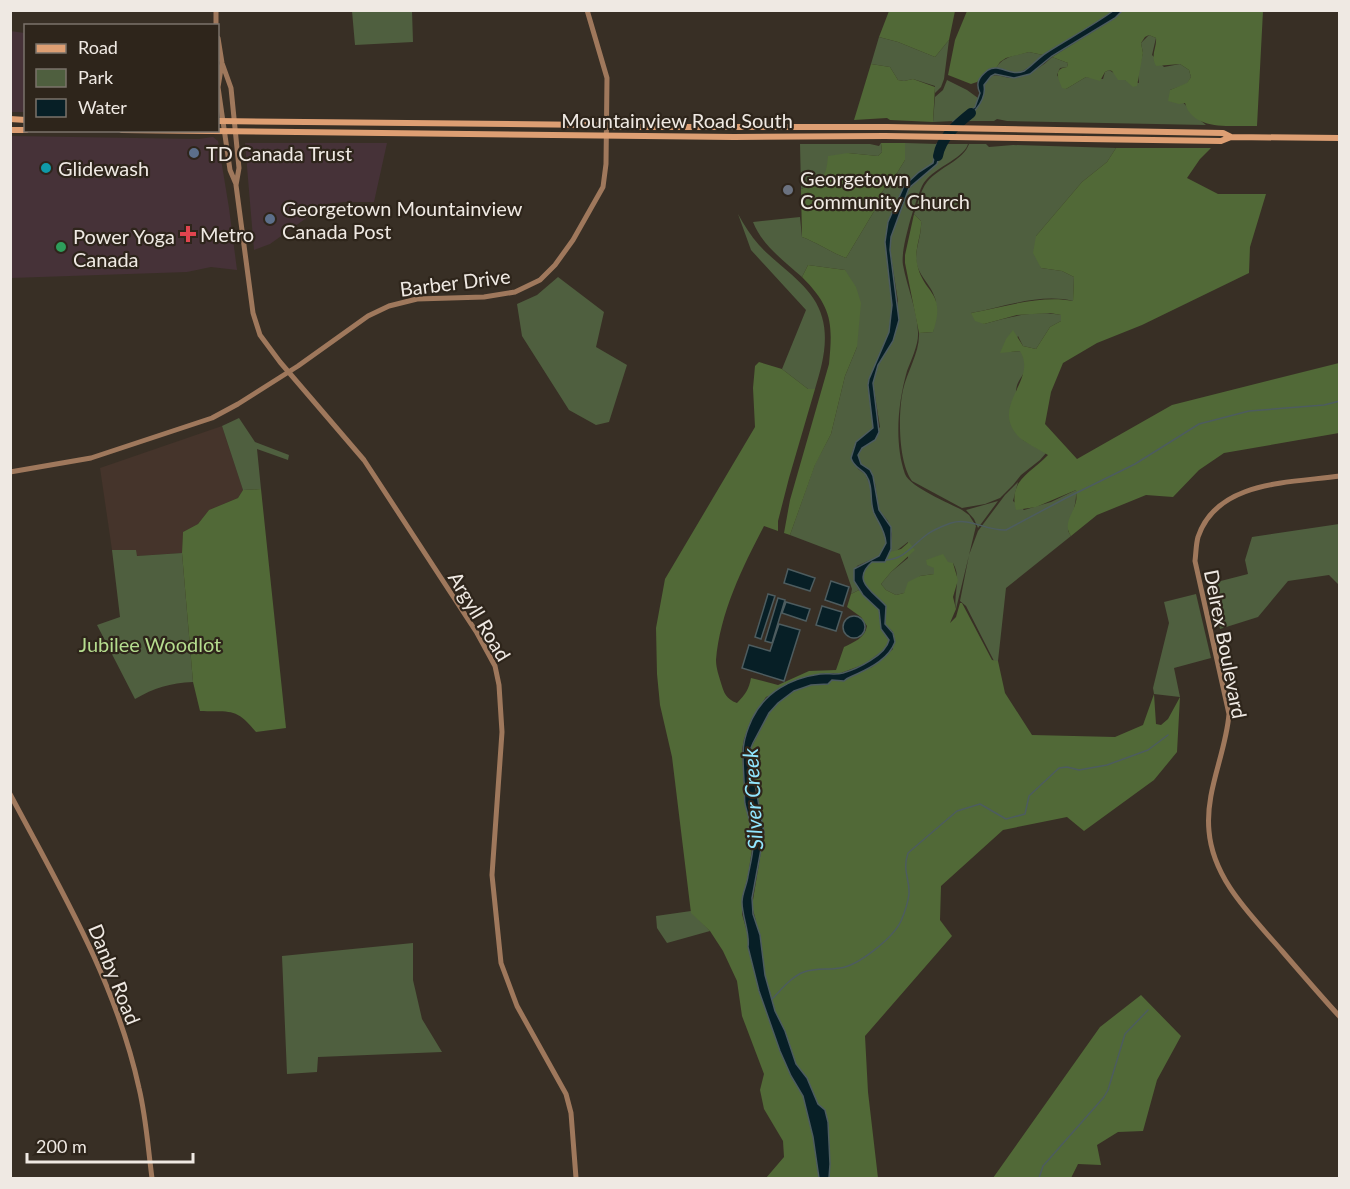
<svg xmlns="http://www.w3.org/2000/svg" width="1350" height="1189" font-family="Lato,sans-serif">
	<rect width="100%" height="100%" fill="#382f25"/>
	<path fill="#463238" d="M10 31 25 33V112H11Z
		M11 136 199 139 213 137 218 141 229 208 237 270 211 267 187 272 11 278Z
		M245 143H387L374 202H344L326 204 270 244 254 250Z"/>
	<path fill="#45342b" d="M222 426 243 490 238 498 209 510 198 524 183 532 182 553 137 556 135 550H112L100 468Z"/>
	<path fill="#4f5f3f" d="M352 11H412L413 42 355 45Z
		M1149 35 1156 38 1152 55 1164 67 1180 64 1189 70 1191 77 1187 84 1170 90C1185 102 1190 113 1206 125L1007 121 997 119 994 121H961C972 112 987 101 984 85L991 76C999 73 1006 79 1015 78 1028 76 1043 66 1052 57L1068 63 1067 67 1060 68 1057 75 1066 89 1086 77 1103 79 1105 72 1109 70 1125 80 1139 83 1138 72 1143 53 1141 43Z
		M879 37 898 42 935 57 949 40 944 79 941 87 935 93V86L913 79 904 81 898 80 890 67 871 64Z
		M1029 52 1043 55C1025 71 1020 78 996 68 1003 56 1017 55 1029 52Z
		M947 80 967 90 978 98 976 107 954 121 933 122 935 97 943 90Z
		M881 143 882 152 878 156 848 153 818 181 801 189 800 144H870L879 146Z
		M905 143 937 144 933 163 904 186 888 222 885 242 892 305 889 332 869 379 868 385 873 428 856 442 852 453 858 469 865 474 870 485 874 512 884 528 886 544 879 556 857 566 854 581 859 590 851 594 852 589 840 554 790 535 815 464 831 434 845 376 857 347 845 270 808 265 802 277C784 261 762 245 753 222L800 217 802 237C818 243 830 252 846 258L876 208 882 192 897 173 905 160Z
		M943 144H968C963 160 931 168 922 186 915 202 900 250 903 265 907 287 917 309 918 332 919 344 911 360 907 371 898 403 894 442 905 474 910 487 949 503 962 510L969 515 976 526 956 609C953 593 962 579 953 563L934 567V574L920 576 904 593 896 595 886 590 881 584 891 572 908 558V542L895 552H890L892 534 888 521 879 510 875 483 866 468 861 464 858 455 862 448 869 444 880 427 873 383 878 365 893 341 898 301 890 250 891 237 909 188 937 164Z
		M969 144H986L989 147 1013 145 1116 148 1107 162 1082 182 1036 236 1041 268 1062 271 1074 277 1073 301C1041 293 1003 307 971 313L984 324C1009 317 1035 310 1061 315V321L1050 327 1036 349 1023 346 1018 336 1011 352 1021 351C1034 374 1016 375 1016 392 1016 407 1021 424 1023 440L1046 453 1040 460 1021 475 1013 485 1000 498 985 504 962 508 912 481C898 462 898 413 903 390 907 372 920 352 919 333L933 332C934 322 938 307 935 298 931 284 917 275 916 259 916 246 922 234 921 221L914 214C918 204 920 191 927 182 939 167 963 161 969 144Z
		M738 214C744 225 751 236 759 245 779 267 814 286 822 317 829 341 822 366 815 389H808L782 369 806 310 751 250Z
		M558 277 604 312 596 347 627 365 609 422 596 425 569 410 522 336 517 304 537 295Z
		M239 418 255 442 289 455 288 460 257 449 261 489 243 490 222 426Z
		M1018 482 1013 501 1024 510 1051 502 1076 490C1077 504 1071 517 1068 531L1071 536 1006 588 998 661H994L966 606 960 601 969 555 978 531 1005 495Z
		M998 501 978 528 974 519 966 510Z
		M1339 524V585L1329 575 1288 581 1258 617 1220 629 1209 584 1248 574 1245 560 1252 537Z
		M112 550H136L137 556 182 553 193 682C170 683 154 688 135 699L97 625 120 617Z
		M1196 594 1211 658 1174 668 1180 697 1154 694 1153 688 1169 623 1164 602Z
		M691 911 710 931 667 943 657 928 656 916Z
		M413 943V980L422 1019 442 1052 318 1057 317 1072 287 1074 282 956Z"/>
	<path fill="#516937" d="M1015 10V12L1018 10 1113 11 1094 24 1043 55 1029 52 1006 58 1000 62 996 68 989 70 977 82 971 84 948 75 955 40 967 11Z
		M889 11H955L949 40 935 57 898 42 879 37Z
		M1122 11H1263L1257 126C1233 125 1193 132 1185 103L1179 104 1168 101 1170 90 1187 83 1191 77 1189 70 1180 64 1156 66C1150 55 1157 48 1156 38L1149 35 1145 37 1141 43 1143 53 1137 86 1133 87 1125 80H1118L1112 71 1109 70 1105 72 1100 81 1086 77 1066 89 1062 88C1058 78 1053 69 1067 67L1068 63 1052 57 1115 18Z
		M871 64 890 67 898 80 904 81 913 79 935 87 933 122 890 120 887 118 854 120Z
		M881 143H905V160L897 173 882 192 876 208 846 258C830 252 818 243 802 237L801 189C822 180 826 180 828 156L848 153 878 156 882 152Z
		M1116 148H1211L1200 159 1187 178 1218 194H1266L1250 247 1249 273 1142 325 1097 343 1063 363 1051 392 1045 424 1077 459 1172 405 1339 363V433L1224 453 1199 470 1173 497 1146 495 1097 515 1071 536C1062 524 1074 513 1076 501 1077 499 1076 492 1076 490L1036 507 1016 510C1008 480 1031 473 1048 455 1040 450 1023 442 1017 435 991 404 1038 380 1020 351L1000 353 1006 339 1013 330 1023 346 1036 349 1050 327 1061 321V315L1050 313 1017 315 984 324 975 321 971 313C1004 307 1040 295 1073 301L1074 277 1062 271 1041 268 1033 253 1036 236 1082 182 1107 162Z
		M914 214 921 221C922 235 914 249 917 263 923 295 947 290 933 332L919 333 905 263V255Z
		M808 265 845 270 856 287 861 303 857 347 845 376 831 434 815 465 790 535 784 533 790 500 829 364C833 323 832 307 802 277Z
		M759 362 782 369 808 389H815L789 478 778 521V531L764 526C742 568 720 613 716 660 716 668 719 676 721 683 724 693 726 699 737 703 745 695 749 689 751 678L778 685 809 671 836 670 844 647C854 642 865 638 867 626L861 617 847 607 851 594 859 590 879 610 881 628 889 640 885 649 865 664 841 673H824L766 697 752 718 744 739 742 750 745 802 751 822 753 842 748 876 742 899V914L749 939 748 947 759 991 780 1051 791 1076 803 1096 813 1137 819 1178H766L784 1157 783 1141 764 1109 760 1090 764 1074 742 1016 737 981 723 951 710 931 691 913 672 757 660 705 657 674 656 628 665 579 755 427 753 388 755 366Z
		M261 489 286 728 256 732C236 707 230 712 200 711L193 682 182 553 183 532 198 524 209 510 238 498 243 490Z
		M909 542 915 550 891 572 881 584 886 590 896 595 904 593 908 582 920 576 934 574V568L927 565 926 560 943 554 948 562 953 563 958 580 953 597 956 609 950 623 956 617 960 603H962L992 660 998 661 1005 693 1032 735 1115 737 1143 725 1154 694 1156 724 1161 725 1168 719 1180 697 1177 752 1154 780 1084 831 1067 817 1003 830 941 886 940 920 952 936 865 1036 868 1092 878 1178H829L830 1164 828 1122 825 1110 818 1104 807 1078 796 1064 786 1034 775 1011 765 975 756 921 752 906 764 833 751 763V748L769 713 782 699 794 691 811 685H823L832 679 844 681 847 677 872 667 893 649V632L885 624 886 606C874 592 850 581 872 562H882L890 552 901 549Z
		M1141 995 1181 1036 1157 1080 1143 1131 1118 1132 1097 1145 1101 1165 1078 1164 1071 1178H993L1100 1027Z"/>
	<path fill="#071f26" stroke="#4d5c5f" stroke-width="1.5" d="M1113 11H1122L1115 18 1052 56 1030 74 1014 78 995 74 991 76 984 85C987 101 970 121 954 121L975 107 980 93C975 83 979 77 988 70 999 63 1011 77 1024 71 1032 66 1038 58 1046 53 1068 39 1092 26 1113 11Z
		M937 144H943L937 164 909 188 891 237 890 250 899 320 893 341 878 365 873 383 879 432 875 440 862 448 858 455 861 464 870 470 873 476 879 510 891 527V549L885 562H872C850 581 874 592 886 606L885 624 893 633 895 642C889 658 872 667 857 674 851 677 848 677 844 681L832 680 828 684 811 685 794 691 778 703 769 713 753 743 751 748V762L764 833 752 898 753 914 760 935 765 975 775 1011 785 1031 796 1064 807 1078 818 1104 825 1110 828 1122 830 1164 829 1178H819L813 1137 803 1096 791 1076 780 1051 759 991 748 947C750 932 742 917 742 902 742 893 747 885 748 876 750 865 754 851 753 840 752 827 748 816 745 804 744 797 745 789 744 781 743 755 740 745 752 719 765 692 791 678 820 674 828 673 835 675 843 673 857 669 886 655 889 640L881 629 879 610 863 595 854 581V569L879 556 886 543C885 530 879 524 874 513 869 501 874 487 866 475 861 468 854 468 851 458L856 442 873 428 868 385 869 379 889 332 892 305 885 242 888 222 904 186 919 172 933 163Z
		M788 569 815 578 810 591 784 583Z
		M831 581 849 587 843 606 825 600Z
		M768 594 775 596 761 639 755 637Z
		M778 598 785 600 772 643 765 641Z
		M786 602 810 609 806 621 782 613Z
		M822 606 842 612 836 631 816 625Z
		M843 627a11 11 0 1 1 22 0a11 11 0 1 1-22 0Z
		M779 624 800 630 784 681 742 668 749 645 770 651Z"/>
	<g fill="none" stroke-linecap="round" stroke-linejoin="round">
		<path stroke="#4d5c5f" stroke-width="1.5" d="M886 560C904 559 912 546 925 536 932 530 943 526 951 523 970 517 986 531 1006 530L1066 498 1135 464 1199 424 1249 411 1324 405 1340 401
			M772 999C781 990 792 976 804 972 816 968 828 970 840 968 858 966 893 938 901 921 904 914 908 902 909 894 910 879 902 871 908 853L957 811 980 804 1006 819 1025 814 1029 796 1059 768 1067 767 1079 770 1107 765 1148 750 1168 735
			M1039 1178 1043 1166 1104 1097 1108 1090 1125 1034 1148 1010"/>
		<path stroke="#071f26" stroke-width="10" d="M938 156C941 138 957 124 971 113"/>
		<path stroke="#9f785c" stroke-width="5" d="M216 10V26
			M218 38 222 63 231 88 239 168 236 185 253 313 260 335 280 362 364 460 477 633 495 666 499 685 502 732 492 875 501 963 517 1006 566 1094 571 1113 576 1178
			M222 63 218 87 230 170 236 184
			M10 472 91 458 212 418 238 404 298 366 368 316 389 306 417 299 484 297 515 292 540 280 555 265 573 240 603 187 606 164 607 78 587 10
			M1340 476C1291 483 1217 480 1198 537 1196 544 1196 553 1195 561L1229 714C1226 753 1205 791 1209 831 1213 880 1252 916 1282 951 1301 973 1320 995 1340 1017
			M10 794C60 888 116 982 139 1088 146 1117 148 1148 152 1178"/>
		<path stroke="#de9f73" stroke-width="6" d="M10 119 26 120
			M218 121 596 125 621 127H888L1223 133 1231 137 1340 138
			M10 130H26
			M122 130 734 137 885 136 1221 141 1231 137"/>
	</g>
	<g fill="#5c6f8a" stroke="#2e251b" stroke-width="2">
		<circle cx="194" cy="153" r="6"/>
		<circle cx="270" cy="219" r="6"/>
	</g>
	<circle fill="#0f9aa8" stroke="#2e251b" stroke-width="2" cx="46" cy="168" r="6"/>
	<circle fill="#6b7280" stroke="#2e251b" stroke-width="2" cx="788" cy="190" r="6"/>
	<path fill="#e0444e" stroke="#2e251b" stroke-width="2" d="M185 225h6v6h6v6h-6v6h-6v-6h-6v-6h6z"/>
	<circle fill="#2e9e5b" stroke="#2e251b" stroke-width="2" cx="61" cy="247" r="6"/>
	<g text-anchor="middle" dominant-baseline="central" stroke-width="4.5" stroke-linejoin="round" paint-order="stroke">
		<g font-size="20" fill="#efe9e3" stroke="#2e251b">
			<text x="677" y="120">Mountainview Road South</text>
			<text transform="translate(455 282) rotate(-7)">Barber Drive</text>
			<text transform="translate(480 616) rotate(59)">Argyll Road</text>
			<text transform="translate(1226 644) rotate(79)">Delrex Boulevard</text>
			<text transform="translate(115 974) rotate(68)">Danby Road</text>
		</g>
		<g font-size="20" fill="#efe9e3" stroke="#2e251b" text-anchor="start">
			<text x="206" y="153">TD Canada Trust</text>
			<text x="58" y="168">Glidewash</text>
			<text x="800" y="178">Georgetown<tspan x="800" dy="23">Community Church</tspan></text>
			<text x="282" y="208">Georgetown Mountainview<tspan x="282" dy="23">Canada Post</tspan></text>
			<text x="200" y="234">Metro</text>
			<text x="73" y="236">Power Yoga<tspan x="73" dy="23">Canada</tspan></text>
		</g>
		<g font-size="20" fill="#b5dc8e" stroke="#2e251b">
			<text x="150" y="644">Jubilee Woodlot</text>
		</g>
		<g font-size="21" font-style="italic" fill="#92e6ff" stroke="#2e251b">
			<text transform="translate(752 799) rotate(-93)">Silver Creek</text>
		</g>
	</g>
	<rect width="1350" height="1189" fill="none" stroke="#efe9e3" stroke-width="24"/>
	<rect x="24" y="24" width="195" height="108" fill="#2e251b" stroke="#7b736b" stroke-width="1.5"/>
	<rect x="36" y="44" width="30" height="9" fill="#de9f73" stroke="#7b736b" stroke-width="1.5"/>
	<text x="78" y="54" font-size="18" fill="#efe9e3">Road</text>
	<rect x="36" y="69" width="30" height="18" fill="#4f5f3f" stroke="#7b736b" stroke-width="1.5"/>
	<text x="78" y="84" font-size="18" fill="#efe9e3">Park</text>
	<rect x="36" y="99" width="30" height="18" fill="#071f26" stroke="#7b736b" stroke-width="1.5"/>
	<text x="78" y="114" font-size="18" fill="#efe9e3">Water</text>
	<path d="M27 1153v9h166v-9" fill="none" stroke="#efe9e3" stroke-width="3"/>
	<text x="36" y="1153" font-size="18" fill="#efe9e3" stroke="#2e251b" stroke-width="4.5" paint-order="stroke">200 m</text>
</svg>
